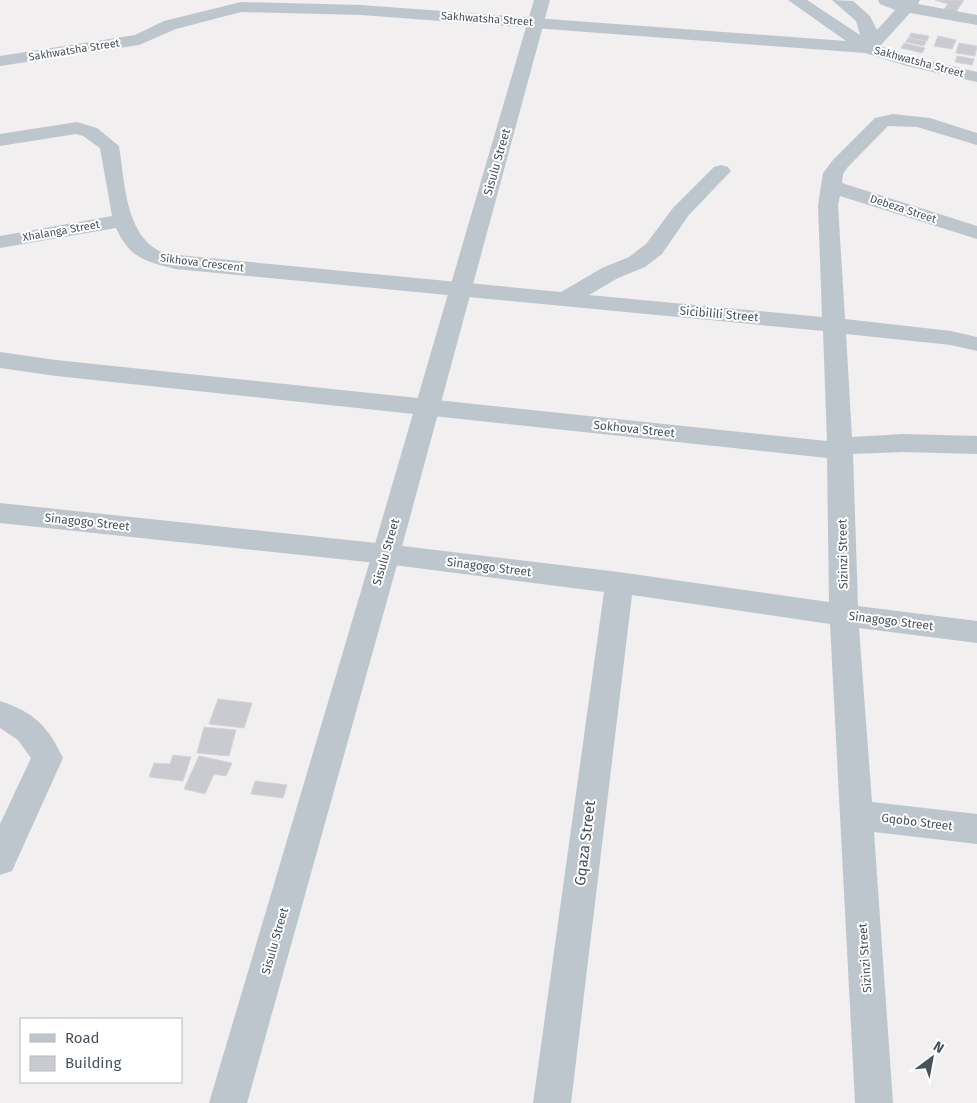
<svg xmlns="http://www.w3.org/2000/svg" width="977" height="1103" font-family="'Fira Sans',sans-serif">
	<rect width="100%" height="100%" fill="#f1efef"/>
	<path fill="#c9cbd1" stroke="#d3d5da" d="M935 0H964L956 12 944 9 948 4Z
		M911 33 929 36 927 41 909 38Z
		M938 36 956 40 952 49 934 46Z
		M908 38 926 41 924 46 906 42Z
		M904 43 925 48 922 53 901 48Z
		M959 43 977 46 975 56 956 53Z
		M957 56 974 59 972 65 955 62Z
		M218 699 252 703 244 728 209 724Z
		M204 727 236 730 229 756 197 753Z
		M173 755 191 757 183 781 149 777 154 763 170 764Z
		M199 756 232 763 226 776 214 774 205 794 184 789Z
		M255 781 287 785 283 798 251 794Z"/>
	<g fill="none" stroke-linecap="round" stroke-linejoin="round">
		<path fill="#bec6cd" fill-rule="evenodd" d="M788 0H807L860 35 856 21 832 0 853 1 870 16 877 30 895 10 880 4 878 0H920L918 4 977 15V25L910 13 880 46 918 58 977 72V82L907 66 865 53 361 15 241 12 176 29 139 45 0 66V56L135 35 164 21 241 2 361 5 846 41Z
			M893 114 930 118 977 133V145L917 127 888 126 847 168 843 174 842 183 977 226V239L840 196 838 205 845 319 951 331 977 337V351L951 345 846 334 852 437 903 434 977 436V454L903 452 853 454 858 606 977 621V643L859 628 872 802 977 814V844L874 832 893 1103H855L830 624 632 595 571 1103H533L604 592 386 564 0 523V503L386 544 619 572 829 602 827 458 56 376 0 368V352L56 360 827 441 823 331 175 269C144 261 130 258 116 228L0 248V236L112 216 100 148 83 136 76 134 0 146V134L77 122 97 128 119 146C125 182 125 241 167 254L561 292 602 268 629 257 646 244 673 208 714 167 721 165 728 167 731 171 688 216 662 254 645 267 618 278 589 295 822 317 818 205 823 173 833 160 875 118Z
			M0 701C35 713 47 725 63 758L12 871 0 875V824L31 758 18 740 0 728Z"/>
		<path fill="#bec6cd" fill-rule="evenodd" d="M534 0H550L400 554 247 1103H209L372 554Z"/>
	</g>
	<g text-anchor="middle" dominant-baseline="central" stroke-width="4" stroke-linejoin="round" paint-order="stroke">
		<g font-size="11" fill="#48525b" stroke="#fff">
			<text transform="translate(487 19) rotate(4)">Sakhwatsha Street</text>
			<text transform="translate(74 50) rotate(-9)">Sakhwatsha Street</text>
			<text transform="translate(919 62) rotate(15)">Sakhwatsha Street</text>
			<text transform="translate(903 209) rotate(18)">Debeza Street</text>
			<text transform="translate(61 231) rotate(-10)">Xhalanga Street</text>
			<text transform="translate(202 263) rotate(7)">Sikhova Crescent</text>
		</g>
		<g font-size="12" fill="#48525b" stroke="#fff">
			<text transform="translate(497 162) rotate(-74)">Sisulu Street</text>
			<text transform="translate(719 314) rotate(5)">Sicibilili Street</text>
			<text transform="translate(634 429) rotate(6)">Sokhova Street</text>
			<text transform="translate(87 522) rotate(6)">Sinagogo Street</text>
			<text transform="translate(386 552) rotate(-74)">Sisulu Street</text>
			<text transform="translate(843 554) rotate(-91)">Sizinzi Street</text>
			<text transform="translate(489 567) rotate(7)">Sinagogo Street</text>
			<text transform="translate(891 621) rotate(7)">Sinagogo Street</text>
			<text transform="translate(917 822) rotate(7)">Gqobo Street</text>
			<text transform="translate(275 941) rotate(-74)">Sisulu Street</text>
			<text transform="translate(865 958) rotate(-94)">Sizinzi Street</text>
		</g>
		<g font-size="15" fill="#48525b" stroke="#fff">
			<text transform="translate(585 843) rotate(-83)">Gqaza Street</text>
		</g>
	</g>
	<rect x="20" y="1018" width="162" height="65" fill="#ffffff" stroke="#b6babd"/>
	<rect x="30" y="1034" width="25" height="8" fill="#bec6cd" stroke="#b6babd"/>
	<text x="65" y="1043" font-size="15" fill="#48525b">Road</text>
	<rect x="30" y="1056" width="25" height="15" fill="#c9cbd1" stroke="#b6babd"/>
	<text x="65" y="1068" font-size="15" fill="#48525b">Building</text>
	<g transform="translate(932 1058) rotate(32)" stroke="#ffffff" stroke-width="4" paint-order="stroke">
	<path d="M0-4L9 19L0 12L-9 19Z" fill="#48525b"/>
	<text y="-8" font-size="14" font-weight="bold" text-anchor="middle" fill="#48525b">N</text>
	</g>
</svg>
